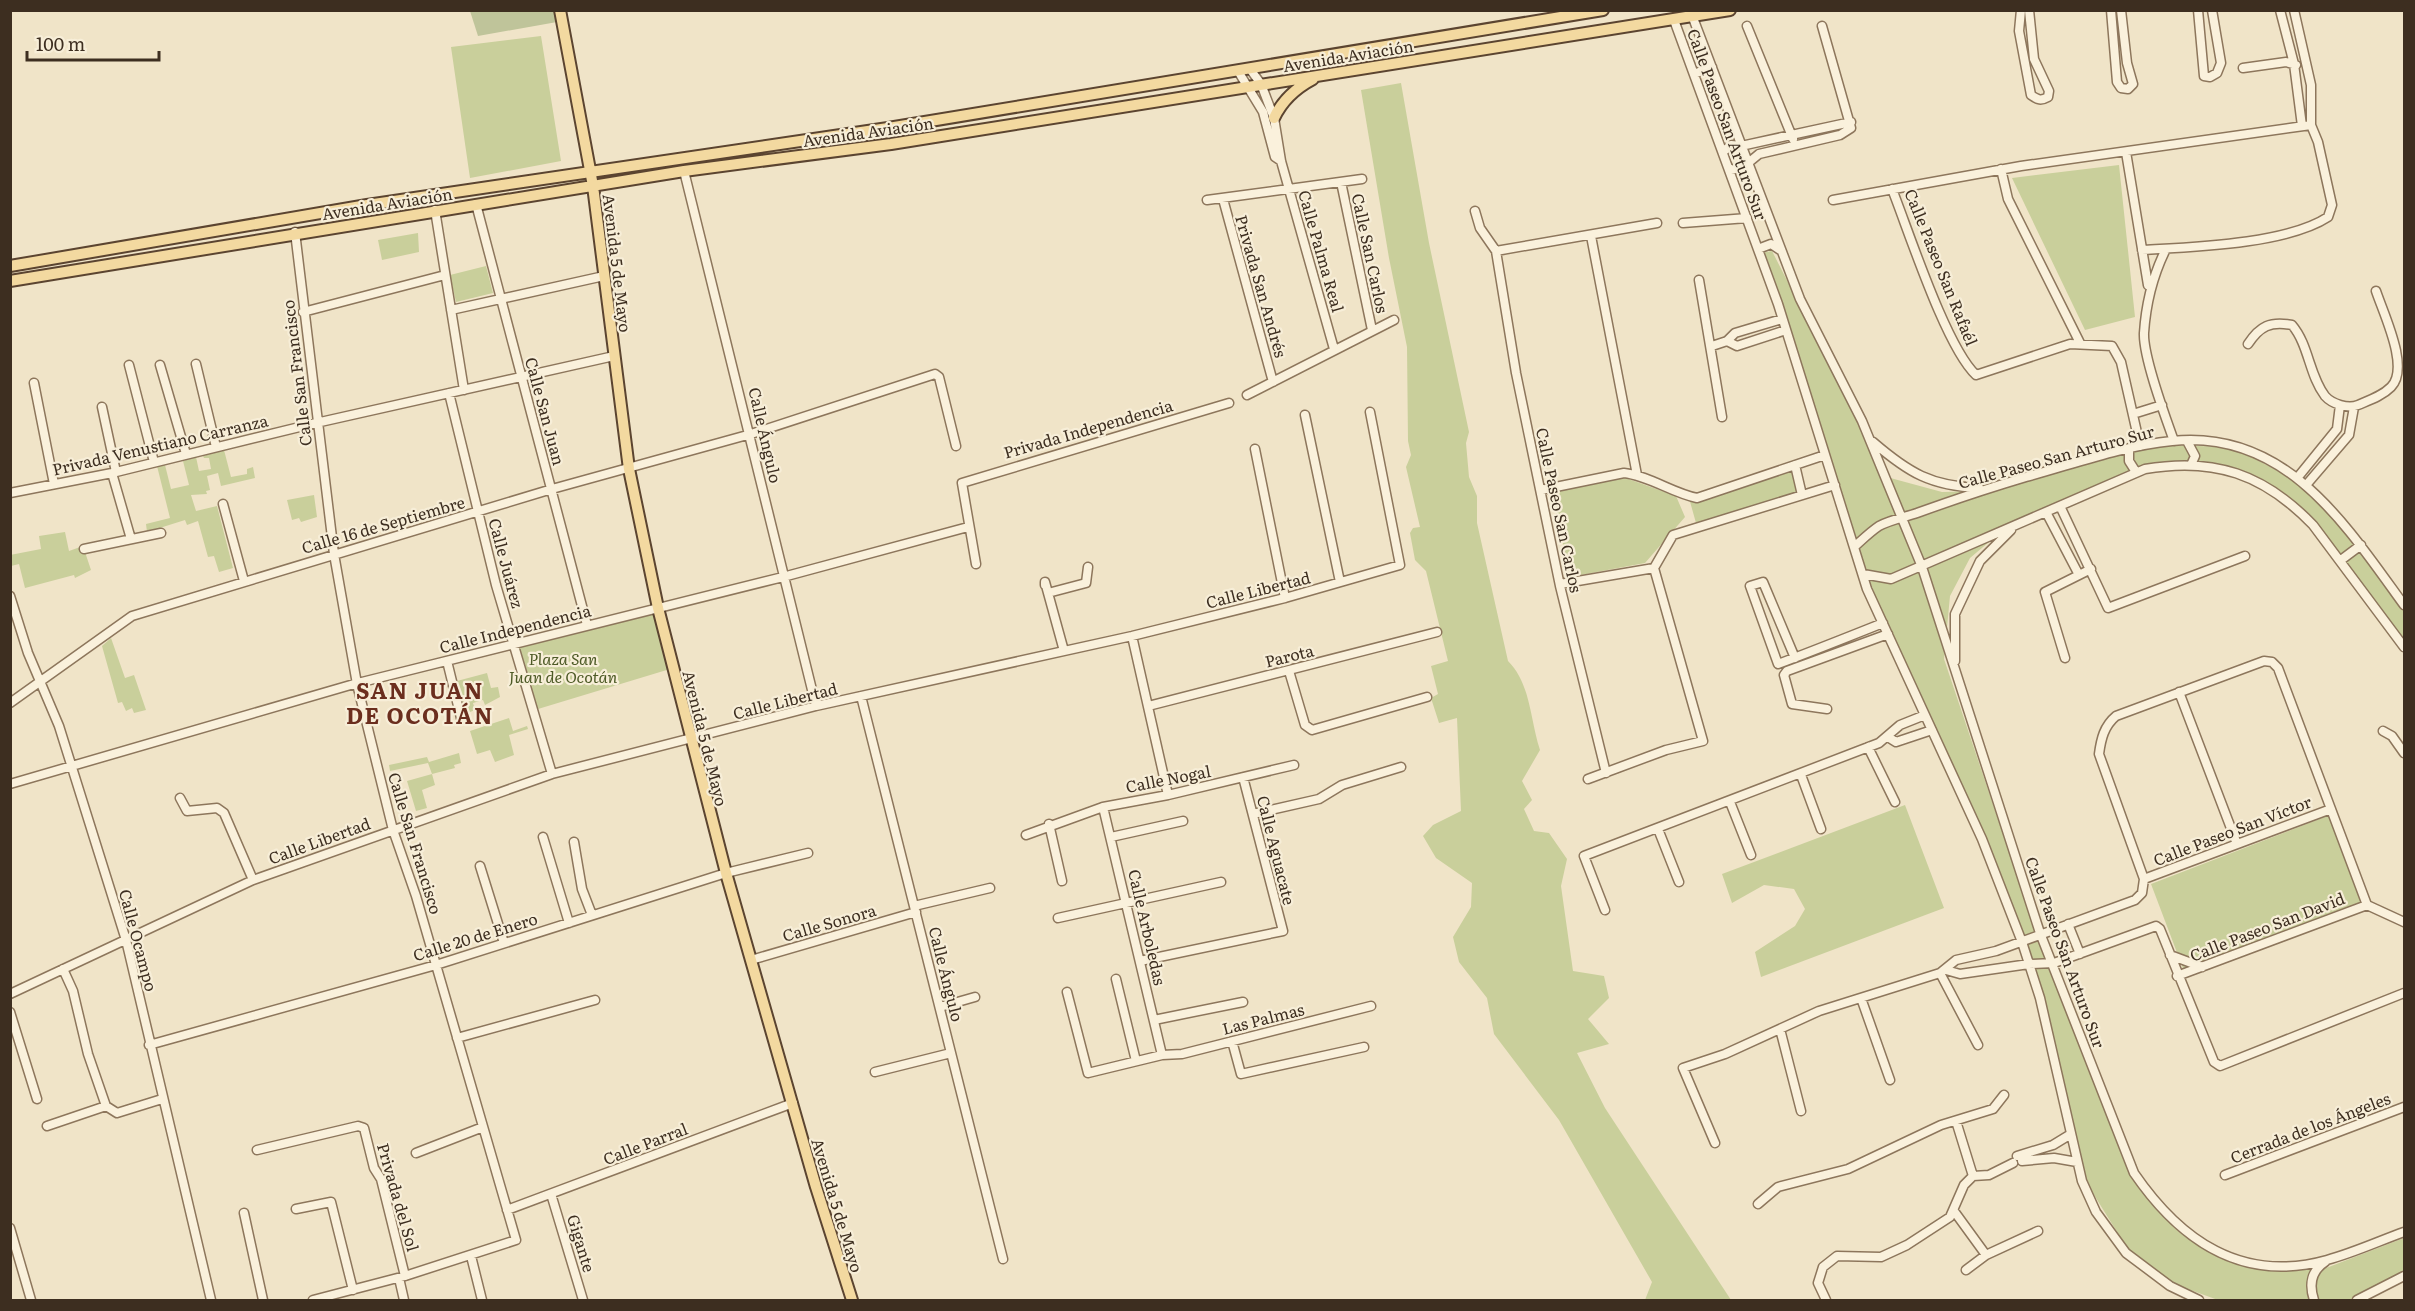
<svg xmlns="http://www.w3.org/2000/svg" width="2415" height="1311" font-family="Literata,serif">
	<rect width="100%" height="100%" fill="#f0e4c8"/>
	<path fill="#c9cf9b" d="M541 36 561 161 470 178 451 47Z
		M1401 83 1429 243 1469 432 1466 443 1469 477 1477 496V523L1508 661C1531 684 1530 720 1540 750L1522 781 1532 800 1524 809 1534 831 1549 833 1567 859 1561 886 1573 971 1604 976 1609 998 1588 1019 1609 1044 1577 1053 1605 1108 1731 1300H1645L1652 1282 1559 1120 1494 1034 1487 998 1459 962 1453 937 1471 907 1472 883 1436 858 1423 836 1433 825 1461 811 1457 718 1439 723 1431 698 1438 694 1431 666 1448 661 1426 571 1415 560 1410 533 1413 528 1420 527 1406 467 1411 455 1408 441 1407 347 1389 258 1361 90Z
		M2119 165 2135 317 2085 330 2012 178Z
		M418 233 419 252 382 260 378 240Z
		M1772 251 1868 440 1883 476 1942 492 1988 491 2135 450 2162 445 2233 447 2302 484 2342 527 2404 608V643L2308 515 2279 489 2241 472 2188 461 2139 469 2008 526 1970 558 1950 596 1944 659 2041 947 2129 1169 2152 1204 2180 1233 2224 1259 2272 1267 2321 1270 2404 1238V1273L2349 1300H2218L2171 1283 2127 1248 2086 1182 2038 977 1885 621 1866 571 1761 253Z
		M486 266 493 293 456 302 450 275Z
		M224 450 231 477 247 474V469L253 467 255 478 221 486 218 473 207 476 210 490 206 491 207 494 191 495 196 511 217 506 233 568 219 572 214 556 208 557 198 521 187 525 185 520 147 532 146 524 170 518 157 466 165 465 171 489 189 485 183 461 196 457 199 471 211 469 209 458H204L203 456Z
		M1794 468 1801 494 1696 523 1689 498Z
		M1620 476 1676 496 1685 517 1645 563 1570 577 1552 493Z
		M314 495 317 517 301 522 299 518 292 520 287 500Z
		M65 532 69 551 83 546 91 570 75 578 74 575 25 588 19 564 11 566 10 555 41 549 39 536Z
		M655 612 670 669 538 709 518 645Z
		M111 638 125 678 134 675 146 710 134 713 132 708 126 711 122 702 118 703 102 646Z
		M487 673 491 688 498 687 500 697 485 705 483 700 473 703 475 710 465 714 457 681Z
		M509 718 513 731 527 726 528 729 509 735 514 755 495 762 490 750 477 754 470 731Z
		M459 753 461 763 454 765 455 768 432 774 435 785 422 790 427 808 416 811 407 781 432 774 428 763 390 771 389 765 427 757 429 762Z
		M1905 805 1944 908 1761 977 1755 952 1795 926 1805 909 1794 889 1764 885 1732 903 1722 874Z
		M2330 815 2361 902 2184 971 2151 884Z"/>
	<path fill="#bfc49a" d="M470 11H556L557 22 478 36Z"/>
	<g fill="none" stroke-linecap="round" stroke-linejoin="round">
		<defs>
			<path id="minor" d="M1690 10 1800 299 1862 421 1922 567 2040 933 2134 1173C2180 1240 2241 1284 2327 1260 2353 1253 2379 1241 2404 1232
				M2021 10 2019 31 2031 95C2038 100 2041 101 2048 97L2049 91 2034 59 2029 10
				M2111 10 2117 82 2121 88 2128 89 2133 84 2127 63 2121 10
				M2198 10 2204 76 2210 77 2217 73 2221 63 2212 10
				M2280 10 2294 64 2302 126
				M1674 20 1778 304 1867 589 1982 839 2022 942 2040 998 2082 1181 2096 1212 2126 1253 2170 1286 2199 1300
				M1747 26 1793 139
				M2243 68 2286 62 2296 65
				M1250 69 1261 84 1274 118 1281 161 1334 349
				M1238 71 1263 112 1275 157 1281 161
				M1694 74 1712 67
				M1723 152 1731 145 1741 146 1851 122
				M2126 152 2148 285
				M2001 169 2008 199 2080 343
				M1729 170 1742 168 1759 154 1840 135 1851 128 1822 26
				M684 171 816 706
				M1341 182 1372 330
				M1892 189C1909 232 1946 347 1976 375L2070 344 2112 346 2121 362 2140 446
				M1223 199 1273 382
				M1207 200 1362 179
				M1833 200 2021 166 2311 125
				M476 204 587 625
				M435 210 464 390
				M1475 211 1480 228 1496 251 1516 373 1560 586 1606 773
				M1683 223 1747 218
				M295 232 334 554 357 684 393 830 416 896 516 1240 405 1276 313 1300
				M1591 236 1637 475
				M1758 249 1771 244 1780 250
				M2166 249C2153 275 2146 303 2144 333 2143 357 2165 416 2174 441
				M2142 250C2193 247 2287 244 2328 217L2332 205 2318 142 2311 125V85L2294 10
				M1496 251 1657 223
				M1699 280 1722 417
				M451 310 604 276
				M303 312 445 275
				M1727 341 1737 346 1786 330
				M2248 344C2260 326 2270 321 2292 325 2309 345 2309 375 2325 396 2332 404 2348 409 2358 405 2370 400 2382 396 2391 387 2410 368 2384 315 2376 291
				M1712 346 1727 341 1735 333 1782 319
				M196 364 216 447
				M129 365 154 462
				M160 365 186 454
				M34 383 54 484
				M449 393 496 585 552 774
				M1247 395 1394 320
				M102 407 116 472
				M2133 414 2162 405
				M1305 415 1340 582
				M2187 441 2195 456 2191 465
				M1873 442C1909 473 1931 486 1979 488
				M1255 449 1285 598
				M2129 449V461L2136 472
				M1795 465 1802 495
				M112 473 131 539
				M2298 477 2337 429 2340 405
				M2307 484 2349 435 2354 407
				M1541 490 1624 473C1650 476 1672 493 1697 498L1825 455
				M10 493 112 473 316 423 614 356
				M223 504 244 581
				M2060 506 2108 608 2245 556
				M2046 512 2079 575
				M1854 547C1862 540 1870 532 1879 526 1890 520 1905 517 1917 513 1953 500 1989 488 2026 477 2074 464 2122 446 2172 441 2286 429 2346 525 2404 605
				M84 549 161 533
				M2341 560 2361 545
				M976 564 962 483 1229 403
				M1863 574 1891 579 2145 469C2214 457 2264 474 2313 525L2404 647
				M1560 584 1654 568
				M1045 585V582L1064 651
				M1048 593 1086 583 1088 567
				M10 596 28 653 59 726 126 940 211 1300
				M1132 636 1168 795
				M1795 658 1763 582 1750 586 1778 664C1813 651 1848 637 1883 623
				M2065 658 2045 592 2091 569
				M447 661 461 718
				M1955 661V614L1980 561 2011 530
				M1289 671 1305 725 1312 730 1427 697
				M2179 692 2237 844
				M861 696 1003 1259
				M10 703 132 616 552 489 751 434 935 374 939 377 956 446
				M1148 706 1437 632
				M1827 709 1792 704 1784 675 1787 671 1888 634
				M2383 731 2392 736 2404 753
				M1888 737 1896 742 1932 730
				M1868 747 1895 802
				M1801 775 1821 829
				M1588 779 1666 750 1703 741 1654 568 1673 535 1835 485
				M10 784 354 684 783 577 968 527
				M180 798 187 811 217 808 224 813 253 880
				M1730 802 1751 855
				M1103 807 1162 1055
				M1253 814 1319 799 1342 785 1401 767
				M1049 824 1062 881
				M1658 829 1679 882
				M1026 835 1103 807 1168 795 1294 765
				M543 837 569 923
				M1111 837 1183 821
				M574 842 582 889 592 915
				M480 866 504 943
				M2144 879 2331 809
				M914 906 990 888
				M1605 910 1584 856 1879 743 1900 725 1925 715
				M1058 918 1221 882
				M2068 924 2080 954
				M2170 955 2202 967
				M751 960 916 912
				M1140 961 1283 931 1243 777
				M63 969 73 991 88 1054 106 1106
				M1946 970 1960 974 2029 964 2054 963 2156 926 2160 929 2214 1062 2220 1066 2404 993
				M1940 973 1978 1045
				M2177 976 2367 905
				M1116 979 1136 1061
				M1067 992 1088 1073 1162 1055 1182 1054 1371 1006
				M10 994 253 880 552 774 816 706 1132 636 1285 598 1400 565 1370 412
				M1861 998 1890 1080
				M940 1007 975 997
				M10 1012 37 1099
				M1154 1020 1243 1002
				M1780 1029 1801 1111
				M457 1038 595 1000
				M1232 1041 1241 1074 1364 1047
				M149 1045 436 965 726 873 808 853
				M875 1072 951 1053
				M1956 1121 1973 1176
				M47 1126 106 1106 117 1113 162 1099
				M1715 1143 1683 1068 1725 1054 1819 1011 1940 973 1956 960 1996 951 2135 900 2142 893 2144 879 2099 754C2101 739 2104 726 2116 716L2264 661 2272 662 2278 668 2367 905 2404 922
				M257 1150 358 1126 364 1128 374 1168 381 1179 405 1276
				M416 1153 483 1127
				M2017 1156 2053 1145 2071 1134
				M2022 1161 2054 1158 2077 1162
				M2225 1175 2404 1107
				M551 1194 583 1300
				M1758 1204 1778 1187 1848 1169 1941 1125 1993 1109 2004 1095
				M296 1209 331 1202 353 1290
				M507 1210 793 1103
				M1954 1211 1986 1255
				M244 1213 263 1300
				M10 1228 31 1300
				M471 1256 482 1300
				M1966 1270 1986 1255 2038 1231
				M399 1278 404 1300
				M1826 1300 1818 1283 1823 1267 1837 1256 1881 1257 1907 1245 1950 1217 1964 1185 1973 1176 1989 1175 2013 1163
				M2314 1300C2309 1285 2311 1271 2325 1262
				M2357 1300 2404 1276"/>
			<path id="major" d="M560 10 593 186 629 469 658 608 726 873 816 1187 852 1300
				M1274 118C1282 101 1296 88 1313 79
				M10 266 367 205 888 128 1603 10
				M10 281 684 171 891 144 1730 10"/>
		</defs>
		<use href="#minor" stroke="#8d765c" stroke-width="11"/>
		<use href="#major" stroke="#5b4430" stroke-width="14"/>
		<use href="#minor" stroke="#faf1dc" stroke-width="8"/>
		<use href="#major" stroke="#f3d9a0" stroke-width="10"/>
	</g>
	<g text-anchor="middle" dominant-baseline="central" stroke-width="4.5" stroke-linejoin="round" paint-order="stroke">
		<g font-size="16" fill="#3d2e20" stroke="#f7eed8">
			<text transform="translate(1348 55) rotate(-9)">Avenida Aviación</text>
			<text transform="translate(1728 124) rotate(70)">Calle Paseo San Arturo Sur</text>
			<text transform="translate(868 131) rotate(-8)">Avenida Aviación</text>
			<text transform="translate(387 203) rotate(-9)">Avenida Aviación</text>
			<text transform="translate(1322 251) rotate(74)">Calle Palma Real</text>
			<text transform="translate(1371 253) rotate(78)">Calle San Carlos</text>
			<text transform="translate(618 263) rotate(83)">Avenida 5 de Mayo</text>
			<text transform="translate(1942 267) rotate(68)">Calle Paseo San Rafaél</text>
			<text transform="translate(1262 286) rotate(74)">Privada San Andrés</text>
			<text transform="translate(296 373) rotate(-97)">Calle San Francisco</text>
			<text transform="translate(546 411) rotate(75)">Calle San Juan</text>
			<text transform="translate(1088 428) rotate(-16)">Privada Independencia</text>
			<text transform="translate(766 435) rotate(77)">Calle Ángulo</text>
			<text transform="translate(160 444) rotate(-13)">Privada Venustiano Carranza</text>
			<text transform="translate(2056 456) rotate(-15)">Calle Paseo San Arturo Sur</text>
			<text transform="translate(1560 510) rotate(78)">Calle Paseo San Carlos</text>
			<text transform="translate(383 524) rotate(-16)">Calle 16 de Septiembre</text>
			<text transform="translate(507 563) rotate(75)">Calle Juárez</text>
			<text transform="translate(1258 589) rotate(-14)">Calle Libertad</text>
			<text transform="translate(515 628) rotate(-14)">Calle Independencia</text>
			<text transform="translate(1289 655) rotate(-14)">Parota</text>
			<text transform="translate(785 700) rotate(-14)">Calle Libertad</text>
			<text transform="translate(706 738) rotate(76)">Avenida 5 de Mayo</text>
			<text transform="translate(1168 778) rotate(-11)">Calle Nogal</text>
			<text transform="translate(2232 830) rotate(-21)">Calle Paseo San Víctor</text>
			<text transform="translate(319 840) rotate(-20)">Calle Libertad</text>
			<text transform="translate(416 843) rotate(73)">Calle San Francisco</text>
			<text transform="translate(1277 850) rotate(76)">Calle Aguacate</text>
			<text transform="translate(829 922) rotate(-16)">Calle Sonora</text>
			<text transform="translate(2267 926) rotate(-21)">Calle Paseo San David</text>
			<text transform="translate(1148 927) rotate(77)">Calle Arboledas</text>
			<text transform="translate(475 936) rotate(-17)">Calle 20 de Enero</text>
			<text transform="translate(139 940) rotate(75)">Calle Ocampo</text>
			<text transform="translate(2066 952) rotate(70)">Calle Paseo San Arturo Sur</text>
			<text transform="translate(947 974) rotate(76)">Calle Ángulo</text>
			<text transform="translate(1263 1018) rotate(-14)">Las Palmas</text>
			<text transform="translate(2310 1127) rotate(-21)">Cerrada de los Ángeles</text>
			<text transform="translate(645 1143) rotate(-21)">Calle Parral</text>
			<text transform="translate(399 1197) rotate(74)">Privada del Sol</text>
			<text transform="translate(838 1205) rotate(73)">Avenida 5 de Mayo</text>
			<text transform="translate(582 1243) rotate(73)">Gigante</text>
		</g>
		<g font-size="16" font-style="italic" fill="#4d5a26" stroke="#f7eed8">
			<text x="563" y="658">Plaza San<tspan x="563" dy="18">Juan de Ocotán</tspan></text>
		</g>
		<g font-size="22" font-weight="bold" letter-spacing="1.5" fill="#6b2e1e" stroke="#f7eed8">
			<text x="420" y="689">SAN JUAN<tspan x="420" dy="25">DE OCOTÁN</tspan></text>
		</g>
	</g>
	<rect width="2415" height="1311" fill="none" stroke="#3d2e20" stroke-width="24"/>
	<path d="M27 51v9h132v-9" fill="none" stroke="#3d2e20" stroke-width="3"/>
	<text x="36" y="51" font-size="18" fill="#3d2e20" stroke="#f7eed8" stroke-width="4.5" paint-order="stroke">100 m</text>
</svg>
